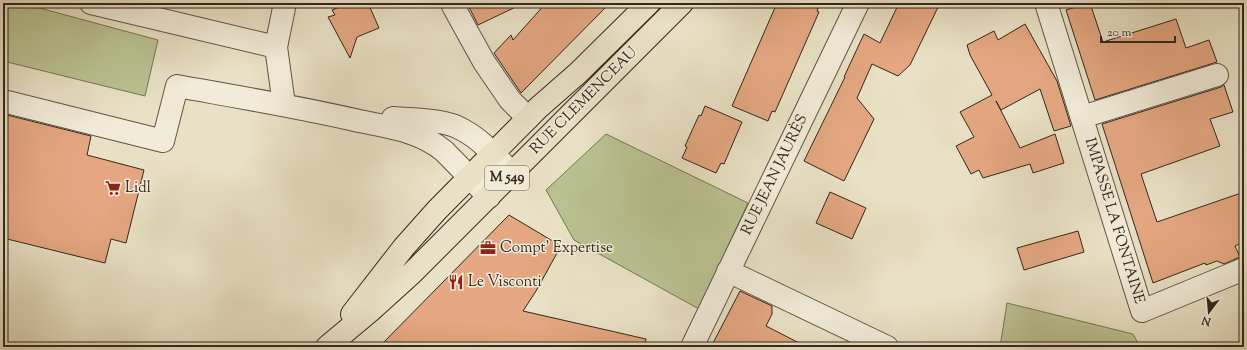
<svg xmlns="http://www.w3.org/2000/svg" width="1247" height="350" font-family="'Sorts Mill Goudy',serif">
	<rect width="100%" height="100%" fill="#e9e1c5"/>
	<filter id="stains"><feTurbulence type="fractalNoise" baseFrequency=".005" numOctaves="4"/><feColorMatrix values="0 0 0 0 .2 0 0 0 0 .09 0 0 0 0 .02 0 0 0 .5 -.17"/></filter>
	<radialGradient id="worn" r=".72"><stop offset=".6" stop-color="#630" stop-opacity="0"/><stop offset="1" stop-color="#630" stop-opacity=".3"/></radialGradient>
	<path fill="#bac292" stroke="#767558" d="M3 3H21L158 40 145 96 3 61Z
		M606 134 748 203 699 309 574 240 546 190Z
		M1007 303 1133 334 1140 347H1000Z"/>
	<path fill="#e4a781" stroke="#31281e" d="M349 3H368L379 28 357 37 350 58 328 17 335 15 332 10Z
		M467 3H524L478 25Z
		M546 3H610L521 93 494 53 511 35 513 40Z
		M777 3H820L817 11 819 12 775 112 772 111 768 121 732 106Z
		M899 3H940L910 65 898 76 872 64 857 98 874 119 844 181 804 161 845 77H844L864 34 880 43Z
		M1088 3H1090L1103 42 1176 19 1186 48 1209 40 1217 62 1095 100 1066 10Z
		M1025 24 1057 81 1071 126 1054 131 1040 89 1001 110 996 101 1020 148 1055 134 1064 163 1033 173 1030 164 983 178 979 170 971 174 956 146 974 137 960 112 992 95 970 55 967 45 994 31 998 40Z
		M1224 85 1233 112 1210 119 1220 146 1141 174 1157 222 1244 192V242L1235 246 1240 257 1224 264 1217 261 1206 265 1205 263 1153 283 1102 124 1221 87Z
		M705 106 742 122 724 164 721 163 716 173 682 158 687 147 685 146 699 115 701 116Z
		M3 114 91 136 87 155 144 170 126 243 111 239 105 263 3 238Z
		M830 192 866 208 852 239 816 223Z
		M509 215 561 246 536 291 523 311 646 339 645 347H379Z
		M1078 231 1084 252 1024 270 1017 248Z
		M740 291 772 306V314L766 326 807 347H711Z"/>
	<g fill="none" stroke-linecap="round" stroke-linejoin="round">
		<defs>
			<path id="minor" d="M91 3 276 47
				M1046 3 1142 311 1244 269
				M453 6 484 62 510 100 528 118
				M3 101 163 141 177 86C238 97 299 107 359 121 389 127 420 131 444 151L489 197
				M284 105 276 47 285 3
				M1082 117 1217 75
				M393 118C414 120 445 119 463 130 482 140 497 158 512 173
				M728 271 887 347
				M692 347 858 3"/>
			<path id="major" d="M352 314 404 247 437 210 538 108 578 73 649 3
				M327 347 370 311 412 273 682 3"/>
		</defs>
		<use href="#minor" stroke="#5f5648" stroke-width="24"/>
		<use href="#major" stroke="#31281e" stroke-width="24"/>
		<use href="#minor" stroke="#f1ecd9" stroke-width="22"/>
		<use href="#major" stroke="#e9e1c5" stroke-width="22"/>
	</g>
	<defs>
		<symbol id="supermarket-bare" viewBox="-9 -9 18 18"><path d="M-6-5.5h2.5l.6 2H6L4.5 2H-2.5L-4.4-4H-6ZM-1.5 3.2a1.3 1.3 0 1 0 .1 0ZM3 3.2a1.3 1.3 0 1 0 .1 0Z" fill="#8f2418" stroke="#f1ecd9" stroke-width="2.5" paint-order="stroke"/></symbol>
		<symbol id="office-bare" viewBox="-9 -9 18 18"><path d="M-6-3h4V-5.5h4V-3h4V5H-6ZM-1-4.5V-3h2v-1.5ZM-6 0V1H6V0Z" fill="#8f2418" stroke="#f1ecd9" stroke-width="2.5" paint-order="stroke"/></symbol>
		<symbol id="restaurant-bare" viewBox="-9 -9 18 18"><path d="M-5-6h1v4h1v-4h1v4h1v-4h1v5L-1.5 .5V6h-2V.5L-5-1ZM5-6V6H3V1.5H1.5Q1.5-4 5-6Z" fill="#8f2418" stroke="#f1ecd9" stroke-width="2.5" paint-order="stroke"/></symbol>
	</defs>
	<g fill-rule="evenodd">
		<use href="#supermarket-bare" x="102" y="177" width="22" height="22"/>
		<use href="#office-bare" x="477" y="237" width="22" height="22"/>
		<use href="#restaurant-bare" x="445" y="271" width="22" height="22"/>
	</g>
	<g text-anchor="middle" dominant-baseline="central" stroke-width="3" stroke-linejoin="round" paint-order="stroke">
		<rect fill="#f1ecd9" stroke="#6b6356" stroke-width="1" x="485" y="166" width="44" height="24" rx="3"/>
		<g font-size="14" font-weight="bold" fill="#31281e">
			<text x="507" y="178">M 549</text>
		</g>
		<g font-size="15" fill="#31281e" stroke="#f1ecd9">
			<text transform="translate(584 101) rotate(-45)">RUE CLEMENCEAU</text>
			<text transform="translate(775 175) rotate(-64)">RUE JEAN JAURÈS</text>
			<text transform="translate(1114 221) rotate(73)">IMPASSE LA FONTAINE</text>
		</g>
		<g font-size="15" fill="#31281e" stroke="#f1ecd9" text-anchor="start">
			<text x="125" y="188">Lidl</text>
			<text x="500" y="248">Compt' Expertise</text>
			<text x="468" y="282">Le Visconti</text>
		</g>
	</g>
	<rect width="1247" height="350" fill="none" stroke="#e9e1c5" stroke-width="16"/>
	<rect x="4" y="4" width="1239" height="342" fill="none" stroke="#31281e" stroke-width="2"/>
	<rect x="8" y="8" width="1231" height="334" fill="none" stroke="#31281e"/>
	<g transform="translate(1209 312) rotate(196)" stroke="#f1ecd9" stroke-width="3" paint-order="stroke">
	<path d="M0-3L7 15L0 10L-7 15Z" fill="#31281e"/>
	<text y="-6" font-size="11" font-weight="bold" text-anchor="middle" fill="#31281e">N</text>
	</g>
	<path d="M1101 36v6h74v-6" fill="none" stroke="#31281e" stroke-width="2"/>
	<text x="1107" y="36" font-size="12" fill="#31281e" stroke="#f1ecd9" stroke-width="3" paint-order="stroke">20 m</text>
	<rect width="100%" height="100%" filter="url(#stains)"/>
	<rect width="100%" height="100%" fill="url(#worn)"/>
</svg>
